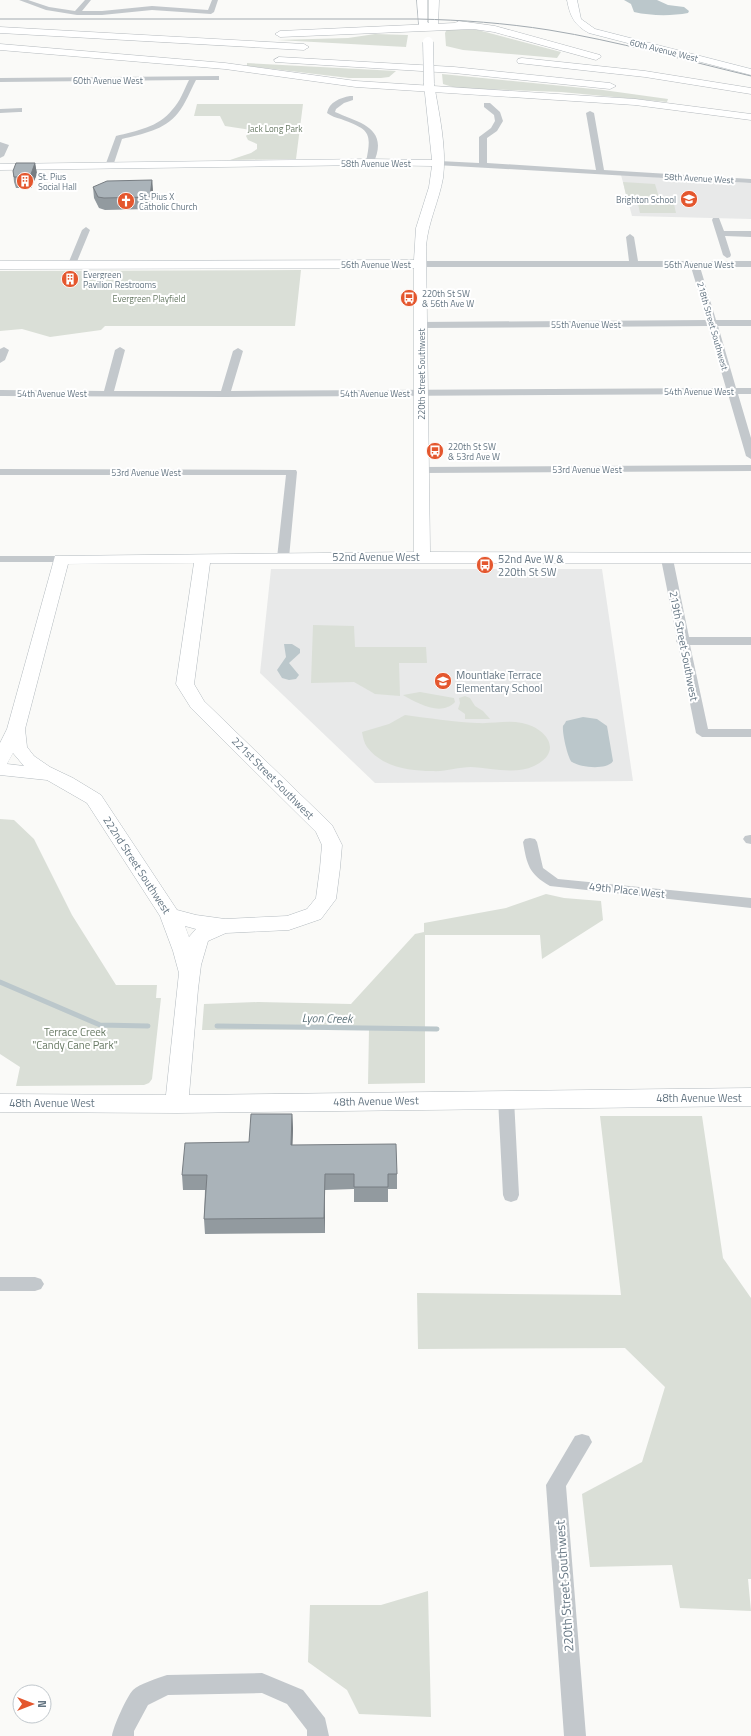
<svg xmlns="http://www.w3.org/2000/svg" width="751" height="1736" font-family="'Titillium Web',sans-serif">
	<rect width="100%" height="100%" fill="#fafaf8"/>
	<path fill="#e8e9e9" d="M621 175 751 183V219L632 216Z
		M271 569H602L633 781 375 783 260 673Z"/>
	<path fill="#dadfd7" d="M447 29 478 30 561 52 557 58 463 50 446 46 445 33Z
		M375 34 408 35 406 47 277 40 348 38Z
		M247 63 396 71 389 77 381 78H349L247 66Z
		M442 74 603 90 668 99 667 102 561 92 456 88 443 84Z
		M197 104H303L296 159 230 160 251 153 257 149V144L248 140 246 136 251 130 225 126 220 116H194Z
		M623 182 655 184 661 204H674L676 213H640L638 204H628Z
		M301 270 295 326H105L101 330 50 337 22 329 0 331V271Z
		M313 625 354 626 355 647H426L427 663H399L400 696 375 694 354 682 311 683Z
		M420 692 454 698 455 702C441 717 417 703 403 695Z
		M465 696 470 698 475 706 483 711 490 719H465V714L458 709 460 703 459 698Z
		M405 715C429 718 452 722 477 723 492 724 507 720 522 723 547 728 564 752 534 766 515 775 492 768 471 767 458 767 445 772 432 771 409 771 382 767 367 747 364 743 363 737 362 732L389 724Z
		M0 819 14 820 34 839 72 915 116 985H157L156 998H161L152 1079 149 1083 144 1085 16 1086 20 1067 0 1054Z
		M546 894 564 898 601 901 603 920 542 959 540 935H425V1083L368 1084 369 1029 202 1030 204 1004 258 1002 351 1004 415 934 424 932V923L506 908Z
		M600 1116H702L723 1258 751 1298V1579H748L751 1611 680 1608 672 1565 590 1567 582 1494 642 1462 665 1387 625 1348 418 1349 417 1293 621 1295Z
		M428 1591 431 1717 359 1714 347 1690 308 1662 310 1605H381Z"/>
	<path fill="#bbc7cb" d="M624 0H657L668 5 684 7 689 11 688 13C672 16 651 16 634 12L631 4Z
		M284 644H292L300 649V653L289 663 299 675 296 679 289 680 282 678 277 670 286 657Z
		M583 717 597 719 607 726 613 761C608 770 581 768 572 762 568 759 562 733 563 726 563 726 566 722 566 721Z"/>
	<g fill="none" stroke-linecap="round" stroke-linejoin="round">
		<path stroke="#bbc7cb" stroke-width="5" d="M0 982 100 1025 148 1026
			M217 1026 437 1029"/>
		<defs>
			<path id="secondary" d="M417 0H427V22L429 23V0H439L438 26 428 29 419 25Z
				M567 0H577L581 19 595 29 751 69V75L589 33C574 25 570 16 567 0Z
				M429 81 434 84C439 114 447 148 443 178 439 201 428 222 426 246L430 552 751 553V563H210L194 684 204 701 332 825 342 845 340 868 336 899 321 919 289 930 226 933 208 941 201 965 198 989 189 1095 751 1088V1106L177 1113 0 1112V1094L166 1095 179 973 173 951 160 916 87 803 47 780 0 775V743L7 729 55 556 414 552V268L0 269V261L414 260 416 228 429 187 432 166 370 165 0 170V164L370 159 432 160 424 84ZM194 563 176 684 191 708 316 832 322 845 320 868 316 898 307 909 287 916 225 919 196 915 177 910 101 795 73 778 50 767 34 756 27 747 25 729 68 564ZM13 753 24 766 7 764ZM185 926 196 929 189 937Z"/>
			<path id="highway" d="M459 21 495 26 600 55 601 57 596 60 494 32 473 29 280 37 275 34 280 31 455 23Z
				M0 27 304 44 309 47 304 50 0 33Z
				M0 44 225 63 356 81 635 99 751 114V120L635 105 356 87 225 69 0 50Z
				M279 57 454 67 610 83 616 86 610 89 454 73 275 62 274 60Z
				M522 58 645 71 751 88V94L645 77 518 63 517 61 518 59Z"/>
		</defs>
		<use href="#secondary" stroke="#b3babf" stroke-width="1"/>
		<use href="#highway" stroke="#b4b9bd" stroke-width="1"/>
		<path fill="#c3c8cc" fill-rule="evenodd" d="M19 0H28L49 7 75 11 85 0H91L82 11H102L152 6 208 10 212 0H218L214 12 211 14 152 10 102 15H77L46 10Z
			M219 76V80H196C190 91 186 103 178 113 165 130 142 134 122 139L113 166 109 168 105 166 116 136C136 131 159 127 172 110 180 102 184 90 189 80L0 82V78Z
			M350 96H353V100L344 103 336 109 335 112C360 123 390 128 373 164L366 162C372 132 370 130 341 119 336 118 331 116 327 113 329 102 340 98 350 96Z
			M484 103H490L500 112 503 121 497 131 487 138V163L596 170 586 113 590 111 594 113 604 170 751 179V183L436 165V161H439L479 163V137L491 128 495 121 494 115 484 107Z
			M22 108V112H19L0 113V109Z
			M0 142 9 145 4 156 0 158Z
			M713 218H719L724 231H751V237L725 236 731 255 730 257 727 258 723 255 712 220Z
			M86 227 90 230 76 264 75 266H69L68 264 82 230Z
			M630 234 634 237 638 261H751V267H700L716 320H751V326H718L736 388H751V394H738L751 438V459L746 456 728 394 225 397 0 396V390L104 391 115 350 120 347 125 350 114 391H221L233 351 238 348 243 351 231 391 726 388 708 326 420 328 415 325 420 322 707 320 691 267H420L416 264 420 261H629L626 237Z
			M4 347 9 350 5 360 0 363V349Z
			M751 465V471L422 473 417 470 422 467Z
			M0 469 296 470 297 472 289 558 283 561 277 558 286 475H0Z
			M0 556H61L67 559 61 562H0Z
			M667 556 673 559 689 637H751V645H690L708 729H751V737H702L696 733 678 644 676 641 677 639 661 559Z
			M750 835H751V844L746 843 743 839 745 836Z
			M530 838 535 839 537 842 543 868 558 879 751 898V908L550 886C529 874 527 865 523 842L525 839Z
			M506 1093 512 1095 514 1099 519 1195 517 1200 511 1202 505 1200 503 1195 498 1099 500 1095Z
			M0 1277H35L41 1279 44 1284 41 1289 35 1291H0Z
			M582 1434 589 1436 592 1442 566 1486 586 1736H564L546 1485 575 1436Z
			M262 1673 303 1690 325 1718 329 1736H307V1730L287 1704 262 1693 168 1695 148 1705 134 1731V1736H112C113 1727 127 1696 133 1690 139 1684 158 1678 167 1675Z"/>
		<use href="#secondary" fill="#fff" fill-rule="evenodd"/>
		<use href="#highway" fill="#fff" fill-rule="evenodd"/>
		<path stroke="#a2aab0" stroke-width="1" d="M0 19H418C462 20 505 23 549 30 617 41 684 60 751 76"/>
		<defs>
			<path id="secondary-bridge" d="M428 42 429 84"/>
		</defs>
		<use href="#secondary-bridge" stroke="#b3babf" stroke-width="11" stroke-linecap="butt"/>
		<use href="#secondary-bridge" stroke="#fff" stroke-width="10"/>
	</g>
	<path fill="#929a9f" d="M35 163 37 174 31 188H16L14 182 13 171Z
		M152 180 153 192 151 209 105 210 99 208 94 198 93 187Z
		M292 1114 293 1129 292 1145 397 1174V1189H388V1202H354V1189L325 1190V1233L205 1234 204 1219 205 1190H183L182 1175 249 1142Z"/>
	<path fill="#777d82" d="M35 163 37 174 31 188 30 177Z
		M152 180 153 192 151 209 150 197Z
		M292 1114 293 1129 292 1160 291 1145Z
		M325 1174V1233L324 1218Z"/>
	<path fill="#aab3b9" stroke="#777d82" d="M16 163H35L30 177H14L13 171Z
		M152 180 150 197 104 198 98 197 93 187 107 181Z
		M251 1114H292L291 1145 396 1144 397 1174H388V1187H354V1174H325L324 1218 204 1219 207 1175H182L185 1143 249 1142Z"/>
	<defs>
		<symbol id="building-disc" viewBox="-11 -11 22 22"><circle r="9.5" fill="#e4572e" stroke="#fff"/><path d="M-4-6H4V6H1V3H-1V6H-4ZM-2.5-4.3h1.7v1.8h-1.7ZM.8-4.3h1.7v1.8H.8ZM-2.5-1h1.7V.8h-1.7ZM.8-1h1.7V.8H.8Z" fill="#fff"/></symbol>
		<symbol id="school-disc" viewBox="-11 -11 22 22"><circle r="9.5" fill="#e4572e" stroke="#fff"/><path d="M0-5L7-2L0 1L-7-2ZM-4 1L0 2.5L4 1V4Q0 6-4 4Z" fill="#fff"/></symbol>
		<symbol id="church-disc" viewBox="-11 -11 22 22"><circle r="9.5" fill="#e4572e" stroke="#fff"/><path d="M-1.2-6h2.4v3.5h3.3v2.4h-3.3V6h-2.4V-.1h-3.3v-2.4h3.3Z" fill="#fff"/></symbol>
		<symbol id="bus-disc" viewBox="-11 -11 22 22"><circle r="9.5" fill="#e4572e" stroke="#fff"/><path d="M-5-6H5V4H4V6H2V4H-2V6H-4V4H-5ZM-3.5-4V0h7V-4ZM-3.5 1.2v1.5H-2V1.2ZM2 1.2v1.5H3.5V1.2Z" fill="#fff"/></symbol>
	</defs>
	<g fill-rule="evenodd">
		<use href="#building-disc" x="15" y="171" width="20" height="20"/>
		<use href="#school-disc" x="679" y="189" width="20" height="20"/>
		<use href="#church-disc" x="116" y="191" width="20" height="20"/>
		<use href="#building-disc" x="60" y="269" width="20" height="20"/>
		<use href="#bus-disc" x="399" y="288" width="20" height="20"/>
		<use href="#bus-disc" x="425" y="441" width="20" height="20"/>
		<use href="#bus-disc" x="475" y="555" width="20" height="20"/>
		<use href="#school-disc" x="433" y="671" width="20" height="20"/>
	</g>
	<g text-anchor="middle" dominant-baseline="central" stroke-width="4" stroke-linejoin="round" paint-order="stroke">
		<g font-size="9" fill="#657683" stroke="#fff">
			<text transform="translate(664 50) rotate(14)">60th Avenue West</text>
			<text x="108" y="80">60th Avenue West</text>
			<text x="376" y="163">58th Avenue West</text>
			<text transform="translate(699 178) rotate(3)">58th Avenue West</text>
			<text x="376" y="264">56th Avenue West</text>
			<text x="699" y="264">56th Avenue West</text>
			<text x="586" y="324">55th Avenue West</text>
			<text transform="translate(713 326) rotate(74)">218th Street Southwest</text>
			<text transform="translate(421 374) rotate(-90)">220th Street Southwest</text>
			<text x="699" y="391">54th Avenue West</text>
			<text x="52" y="393">54th Avenue West</text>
			<text x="375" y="393">54th Avenue West</text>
			<text x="587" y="469">53rd Avenue West</text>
			<text x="146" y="472">53rd Avenue West</text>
		</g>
		<g font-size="9" fill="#687a64" stroke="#fff">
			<text x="275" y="128">Jack Long Park</text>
			<text x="149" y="298">Evergreen Playfield</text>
		</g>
		<g font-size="9" fill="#657683" stroke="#fff" text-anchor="start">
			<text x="38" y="176">St. Pius<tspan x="38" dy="10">Social Hall</tspan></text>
			<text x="139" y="196">St. Pius X<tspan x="139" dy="10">Catholic Church</tspan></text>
			<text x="676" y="199" text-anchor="end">Brighton School</text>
			<text x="83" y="274">Evergreen<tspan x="83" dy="10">Pavilion Restrooms</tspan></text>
			<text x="422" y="293">220th St SW<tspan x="422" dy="10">&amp; 56th Ave W</tspan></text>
			<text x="448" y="446">220th St SW<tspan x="448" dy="10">&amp; 53rd Ave W</tspan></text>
		</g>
		<g font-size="11" fill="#657683" stroke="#fff">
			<text x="376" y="557">52nd Avenue West</text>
			<text transform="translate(684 646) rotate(79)">219th Street Southwest</text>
			<text transform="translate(273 778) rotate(45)">221st Street Southwest</text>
			<text transform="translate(137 865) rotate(57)">222nd Street Southwest</text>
			<text transform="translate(627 890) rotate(6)">49th Place West</text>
			<text x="699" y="1098">48th Avenue West</text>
			<text transform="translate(376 1101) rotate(-1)">48th Avenue West</text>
			<text x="52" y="1103">48th Avenue West</text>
		</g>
		<g font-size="11" fill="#657683" stroke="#fff" text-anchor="start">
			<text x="498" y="559">52nd Ave W &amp;<tspan x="498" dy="13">220th St SW</tspan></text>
			<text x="456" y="675">Mountlake Terrace<tspan x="456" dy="13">Elementary School</tspan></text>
		</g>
		<g font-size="11" fill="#687a64" stroke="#fff">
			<text x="75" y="1032">Terrace Creek<tspan x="75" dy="13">"Candy Cane Park"</tspan></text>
		</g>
		<g font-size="12" font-style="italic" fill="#60757c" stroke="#fff">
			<text transform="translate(327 1018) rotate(1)">Lyon Creek</text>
		</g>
		<g font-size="13" fill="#657683" stroke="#fff">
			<text transform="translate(564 1586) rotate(-94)">220th Street Southwest</text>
		</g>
	</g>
	<g transform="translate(32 1704) rotate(90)"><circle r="19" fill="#ffffff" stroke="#c1c8cd"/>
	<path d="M0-3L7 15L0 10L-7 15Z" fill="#e4572e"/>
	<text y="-6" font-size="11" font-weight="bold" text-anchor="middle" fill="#657683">N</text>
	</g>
</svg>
